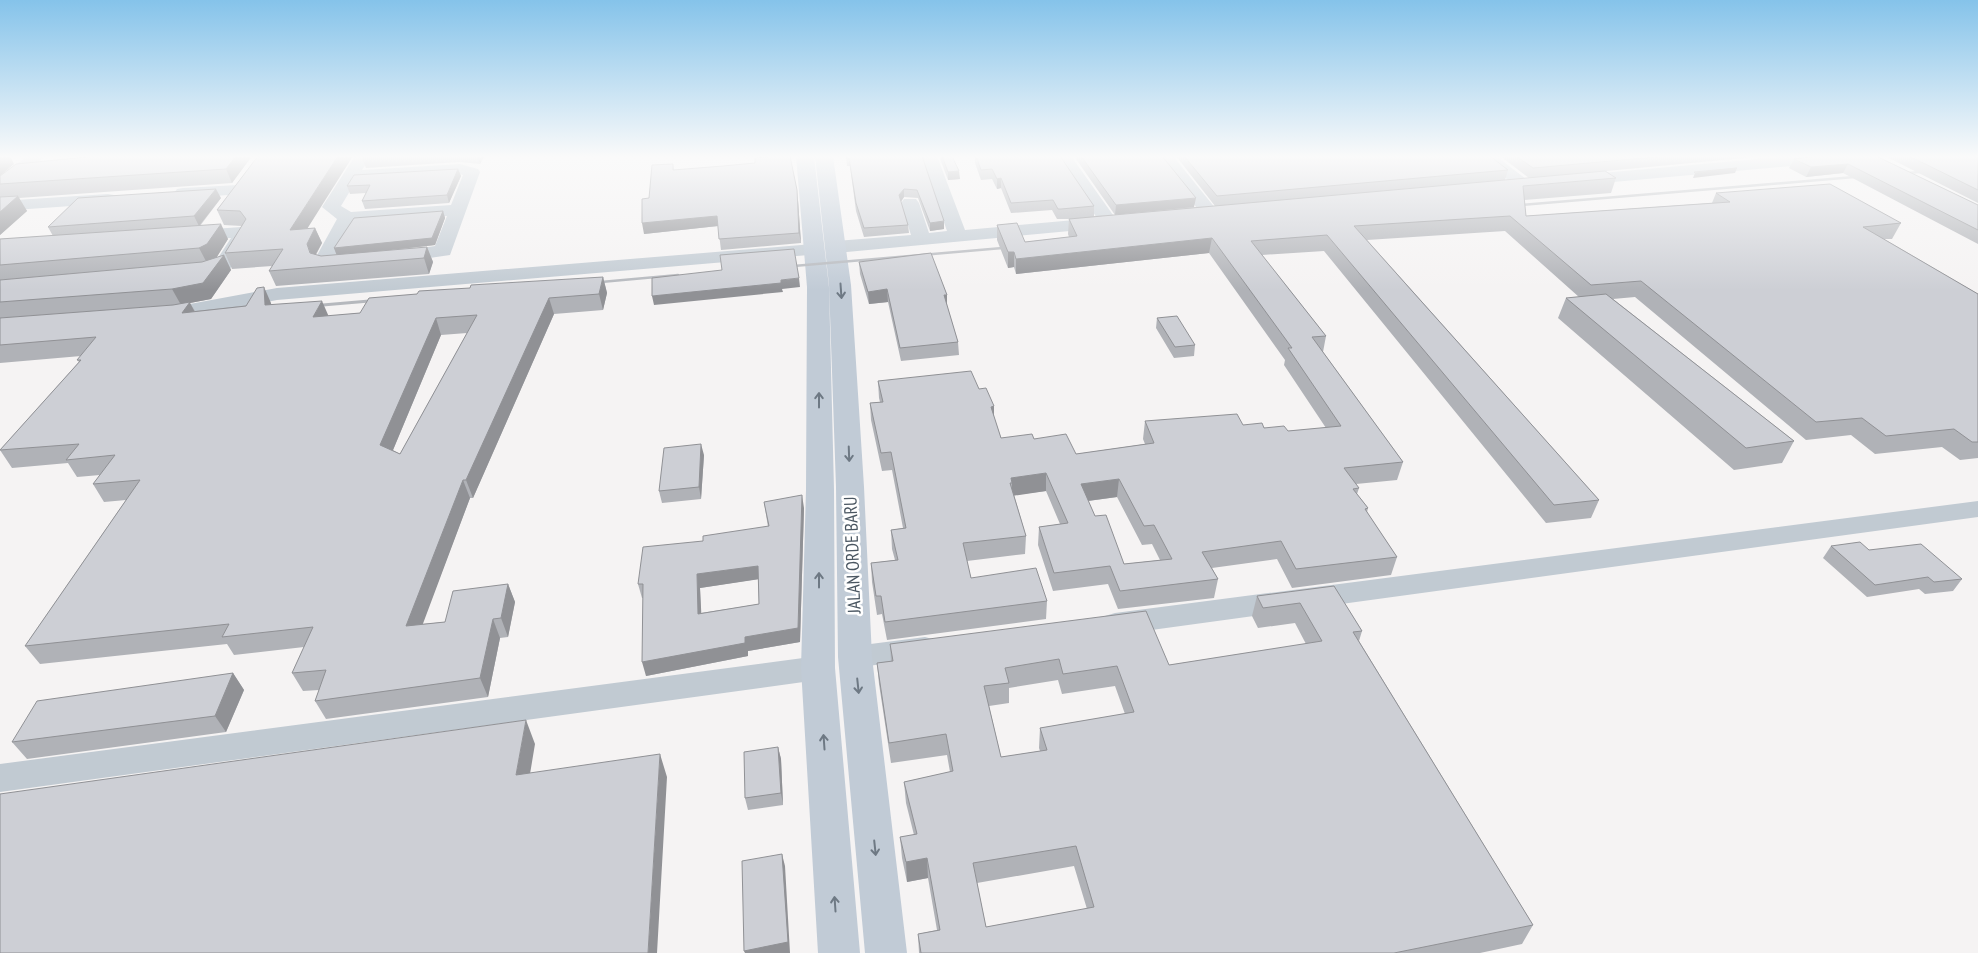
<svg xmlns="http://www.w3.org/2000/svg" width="1978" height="953" font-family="'PT Sans Narrow',sans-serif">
	<rect width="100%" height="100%" fill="#f5f3f3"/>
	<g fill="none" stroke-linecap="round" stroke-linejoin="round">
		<path fill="#c1cad2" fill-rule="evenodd" d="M27 156H45L6 190 0 191V178Z
			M355 156H371L362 170 460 164 478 169 480 172 450 255 395 263 388 261 386 257 388 253 435 246 447 216 353 223 335 257 358 258 361 262 358 266 324 269 317 267 315 259 337 219 322 207ZM460 174 463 175 451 205 351 212 341 206 356 181Z
			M921 156H937L965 230 1097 218 1055 156H1071L1118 222 1115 226 1102 228 836 253 829 251 827 247 829 243 836 241 911 235 901 203 904 199H916L919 203 929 233 947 231Z
			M1156 156H1173L1216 209 1219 213 1216 217H1204Z
			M1477 156H1496L1534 185 1532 189H1520Z
			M1790 156H1855L1847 161 1580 185 1574 184 1572 180 1574 176 1580 175Z
			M238 185 244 186 246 190 244 194 183 198 177 197 174 193 177 189 183 188Z
			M108 194 114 195 117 199 114 203 0 211V201Z
			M241 227 247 228 251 235 230 269 197 277 190 275 187 271 190 267 216 261 231 238 186 239 183 235 186 231Z
			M813 244 820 246 822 250 820 254 277 300 181 319 159 321 152 319 149 315 152 311 277 288Z
			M1978 501V517L1115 635 1105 632 1100 624 1105 616 1115 613Z
			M925 637 936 640 940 648 936 656 855 668 844 665 840 657 844 649 855 646Z
			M818 656 829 660 833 668 829 676 818 680 0 792V764Z"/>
		<path fill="#c1cbd6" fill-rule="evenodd" d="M796 156H814L829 287 834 490 835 668 860 953H818L801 668 806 490 807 287Z
			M815 156H833L851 285 864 487 872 657 907 953H865L838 657 836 487 829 285Z"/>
		<path stroke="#b5b8bd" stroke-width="2.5" d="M1896 174 1931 171
			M1510 206 1866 176
			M782 267 1014 247
			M590 283 678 275"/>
		<path stroke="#b5b8bd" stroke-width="3" d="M311 306 381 300"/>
	</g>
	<path fill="#b0b2b7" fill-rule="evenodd" d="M252 156 232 183 19 198 27 211 0 235V176Z
		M258 156 307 229 315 228 322 243 316 255 321 256 337 255 334 248 443 211 445 218 435 245 395 250 427 247 433 262 429 274 276 286 269 271 272 266 232 269 225 253 242 226 224 225 217 210Z
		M361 156H484L480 164 460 162 366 168Z
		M846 156H922L944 229 930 231 918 198 904 197 901 202 908 225 909 233 864 237 856 211 850 166H847Z
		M939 156H952L960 179 948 180Z
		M975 156H1060L1094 206V216L1115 215 1074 156H1162L1194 207 1215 206 1176 156H1490L1508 170 1505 180 1529 178 1500 156H1766L1606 171 1616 178 1611 193 1524 200 1526 216 1712 203 1716 193 1901 223 1892 239H1884L1978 294V458L1960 460 1942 447 1875 454 1851 435 1806 440 1635 297 1613 299 1794 441 1782 463 1734 470 1558 318 1566 298 1579 297 1505 231 1367 240 1599 500 1591 518 1546 523 1324 251 1262 255 1326 336 1323 352 1403 462 1397 480 1356 484 1359 488 1357 494 1368 508 1367 512 1397 557 1391 575 1292 588 1277 559 1212 568 1218 579 1214 598 1118 609 1108 584 1053 591 1038 545 1039 527 1060 524 1046 491 1014 495 1026 536 1025 554 967 561 971 578 1047 601 1046 619 887 640 882 614 877 615 872 582 871 563 895 560 892 549 891 530 903 528 892 470 882 471 871 420 870 403 880 402 879 398 878 381 979 389 994 406V417L1001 438 1034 439 1076 454 1145 444 1143 439 1145 421 1243 425 1288 431 1326 428 1284 365 1285 360 1209 253 1016 274 1014 267 1008 268 997 240V225L1025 242 1069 237 1068 234 1069 219H1057L1052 210 1011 213 1001 188 997 189 992 179 981 180 975 163ZM1117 497 1142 545 1152 544 1160 560 1124 564 1095 516 1088 501Z
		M1876 156 1978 205V244L1843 173 1806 177 1789 168 1794 159Z
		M1885 156H1978V203Z
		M673 164 674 170 798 200 801 243 721 250 718 226 644 234 649 198Z
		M458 169 461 176 449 203 365 209 362 201 366 193 350 194 347 186Z
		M221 198 200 226 228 239 216 258 224 255 231 270 211 299 190 303 195 311 271 303V304L328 316 360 313 417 294 603 277 607 293 603 310 554 314 473 498H470L422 624 445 622 508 584 515 602 508 637 500 638 488 697 326 719 315 701 319 690 303 691 292 673 304 647 234 655 227 644 40 664 25 646 126 500 104 502 93 484 100 475 77 477 68 463 12 468 0 450 79 362 77 360 81 356 0 363V239L53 236 48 227ZM467 333 400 454 393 450 441 335Z
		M859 262 947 295V306L958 342 959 355 901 361 888 302 869 304 860 274Z
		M1157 318 1195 345 1194 356 1174 358 1156 328Z
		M704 455 701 499 662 503 659 491Z
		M764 502 804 508 800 642 748 651V656L646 676 643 598H642L638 584 703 541 768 527ZM758 579 759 604 701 613 700 588Z
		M1831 546 1869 550 1962 579 1953 591 1925 594 1919 589 1867 597 1823 558Z
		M1334 586 1362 631 1359 641 1533 925 1522 944 1480 953H919L918 934 937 930 928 878 907 882 902 858 900 837 914 835 906 803 904 782 950 772 947 755 891 763 879 684 877 663 891 661 890 644 1169 665 1306 644 1295 623 1258 628 1252 616 1257 596ZM1058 680 1062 694 1115 686 1125 714 1040 728 1039 748 1040 751 1001 757 989 706 1009 703V688ZM1074 866 1087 909 986 927 977 883Z
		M233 673 244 690 226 732 27 759 12 742Z
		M778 747 781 759 783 805 748 810 745 798Z"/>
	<path fill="#909195" d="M0 156H10L14 164 0 176Z
		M236 156H252L232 183 226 169Z
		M338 156H353L297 245 290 230Z
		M478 156H484L480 164Z
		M1848 164 1843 173 1806 177 1811 167Z
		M1737 168 1735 173 1693 178 1695 173Z
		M458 169 461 176 449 203 447 195Z
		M959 171 960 179 948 180V172Z
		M1001 178V188L997 189V179Z
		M216 189 221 198 199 226 194 216Z
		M904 189V197L899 204V195Z
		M797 190 798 200 801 243 799 233Z
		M18 196 27 211 0 235V212Z
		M1196 198 1194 207 1115 215 1116 205Z
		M443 211 445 218 435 245 337 256 334 248Z
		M717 216 718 226 644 234 642 223Z
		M944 221V229L930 231V223Z
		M221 224 228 239 215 260 207 263 199 248Z
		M315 228 322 243 313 259 317 269 307 244Z
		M1212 238 1209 253 1016 274V259Z
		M427 247 433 262 429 274 424 258Z
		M1008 252H1014V267L1008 268Z
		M224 255 231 270 211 299 190 303 198 318 182 313 181 305 172 289Z
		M603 277 607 293 603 310 599 294Z
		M799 278 800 287 782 289 783 292 654 305 652 296Z
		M264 287 271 303 273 321 265 305Z
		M887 289 888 302 869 304 868 292Z
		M944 295H947V307Z
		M549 298 554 314 473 498 466 480Z
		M322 301 329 317H313Z
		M436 318 441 335 388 462 380 445Z
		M994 406V424L991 407Z
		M701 444 704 455 701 499 699 487Z
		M1046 473V491L1012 496V483L1011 478Z
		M1119 479 1117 497 1080 502 1081 484Z
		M463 480 470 498 415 645 406 626Z
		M802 495 804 508 800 642 748 651V656L646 676 642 662 745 637 798 628Z
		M758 566 760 579 700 588 702 627 698 614 697 574Z
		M508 584 515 602 508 637 501 618Z
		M493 619 500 638 488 697 480 678Z
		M233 673 244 690 226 732 215 716Z
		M526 720 535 744 526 798 516 775Z
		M778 747 781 759 783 805 781 793Z
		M660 754 667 777 657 953H648Z
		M782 854 785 866 790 953H745L744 951Z
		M927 858 928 878 907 882 906 862Z"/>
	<path fill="#cdcfd5" stroke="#909195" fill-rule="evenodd" d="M97 156H236L226 169 0 184V176L16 164Z
		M258 156H338L290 230 315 228 307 244 310 253 321 256 427 247 424 258 269 271 283 249 225 253 246 219 240 211 217 210Z
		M777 156H790L797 190 799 233 719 239 717 216 642 223V199L649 198 652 165 673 164V170L723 166 755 163V158Z
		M846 156H922L944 221 930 223 917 190 904 189 899 195 908 225 864 228 856 203 849 158 847 159Z
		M942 156H952L959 171 948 172Z
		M976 156H1060L1094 206 1061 209H1058L1053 200 1011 203 1001 178 997 179 992 169 981 170Z
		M1081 156H1162L1196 198 1116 205Z
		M1184 156H1490L1508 170 1217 196Z
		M1516 156H1667L1533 168Z
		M1819 156H1876L1978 205V230L1848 164 1811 167 1794 159Z
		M1909 156H1978V190Z
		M1737 168 1695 173 1694 172Z
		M458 169 447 195 362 201 370 185 347 186 354 175Z
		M1605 171 1616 178 1523 186 1526 216 1730 202 1716 193 1830 184 1901 223 1863 227 1978 294V442H1972L1954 429 1886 436 1862 418 1816 422 1641 281 1591 285 1510 216 1354 226 1599 500 1554 505 1327 235 1251 241 1326 336 1312 337 1403 462 1344 468 1359 488 1353 489 1368 508 1365 509 1397 557 1296 569 1281 541 1202 552 1218 579 1120 591 1110 566 1054 573 1039 527 1068 523 1046 473 1011 478 1012 483H1010L1026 536 963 543 971 578 1036 568 1047 601 885 622 881 596H876L871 563 898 560 891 530 906 528 891 452 881 453 870 403 883 402 878 381 971 371 979 389 986 388 994 406 991 407 1001 438 1032 434 1034 439 1066 434 1076 454 1154 443 1145 421 1237 414 1243 425 1262 423 1264 428 1284 426 1288 431 1341 426 1288 348H1292L1212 238 1016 259 1014 252H1008L997 225 1017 223 1025 242 1077 236 1069 219ZM1119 479 1144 526 1154 525 1172 559 1124 564 1106 515 1095 516 1081 484Z
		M216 189 194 216 48 227 78 198Z
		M18 196 0 212V197Z
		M443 211 432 238 334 248 354 218Z
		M221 224 207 244 199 248 0 265V239Z
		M794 249 799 278 781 280V283L652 296V278L722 270 720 255Z
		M931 253 947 295H944L958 342 900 348 887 289 868 292 859 262Z
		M224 255 203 283 172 289 0 302V280L202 262Z
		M603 277 599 294 549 298 466 480H463L406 626 445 622 453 591 508 584 501 618 493 619 480 678 315 701 326 670 292 673 313 627 222 637 229 624 25 646 140 480 93 484 115 455 66 460 79 444 0 450 81 360H77L96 337 0 345V318L173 305 190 302 182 313 246 306 257 288 264 287 265 305 322 301 313 317 360 313 369 298 417 294 419 291 470 288 471 285ZM477 315 400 454 380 445 436 318Z
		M1606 294 1794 441 1746 448 1566 298Z
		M1177 316 1195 345 1175 347 1157 318Z
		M701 444 699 487 659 491 664 448Z
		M802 495 798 628 745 637V643L642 662 643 584H638L643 547 703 541V536L769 526 764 502ZM758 566 759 604 698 614 697 574Z
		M1860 542 1869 550 1921 544 1962 579 1934 582 1928 577 1875 585 1831 546Z
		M1334 586 1362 631 1353 632 1533 925 1394 953H921L918 934 940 930 927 858 906 862 900 837 917 834 904 782 953 771 946 734 889 743 877 663 893 661 890 644 1146 611 1169 665 1322 641 1300 603 1263 608 1257 596ZM1059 659 1063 674 1117 666 1134 712 1040 728 1047 750 1001 757 984 686 1009 683 1005 668ZM1076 846 1094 907 986 927 973 863Z
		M233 673 215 716 12 742 37 701Z
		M526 720 516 775 660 754 648 953H0V794Z
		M778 747 781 793 745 798 744 752Z
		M782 854 788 942 744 951 742 861Z"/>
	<defs><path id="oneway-shaft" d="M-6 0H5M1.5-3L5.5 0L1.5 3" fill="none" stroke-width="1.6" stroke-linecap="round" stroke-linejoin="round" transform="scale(1.25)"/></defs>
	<g stroke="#6e7984">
		<use href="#oneway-shaft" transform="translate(841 291) rotate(86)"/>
		<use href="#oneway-shaft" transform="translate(819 400) rotate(-90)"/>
		<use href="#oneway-shaft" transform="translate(849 454) rotate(88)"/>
		<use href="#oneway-shaft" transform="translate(819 580) rotate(-90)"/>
		<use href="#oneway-shaft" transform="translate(858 686) rotate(84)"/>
		<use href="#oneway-shaft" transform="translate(824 742) rotate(-94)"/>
		<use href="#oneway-shaft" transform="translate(875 848) rotate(84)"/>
		<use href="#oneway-shaft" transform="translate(835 904) rotate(-94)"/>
	</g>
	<linearGradient id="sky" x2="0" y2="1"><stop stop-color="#85c3ea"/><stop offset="0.54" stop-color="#fafafa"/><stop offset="1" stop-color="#fafafa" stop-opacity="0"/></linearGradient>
	<rect width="1978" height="290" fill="url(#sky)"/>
	<g text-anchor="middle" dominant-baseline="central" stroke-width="5" stroke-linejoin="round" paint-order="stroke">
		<g font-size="18" fill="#4a5661" stroke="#fff">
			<text transform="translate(852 555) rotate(-92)">JALAN ORDE BARU</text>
		</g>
	</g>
</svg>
